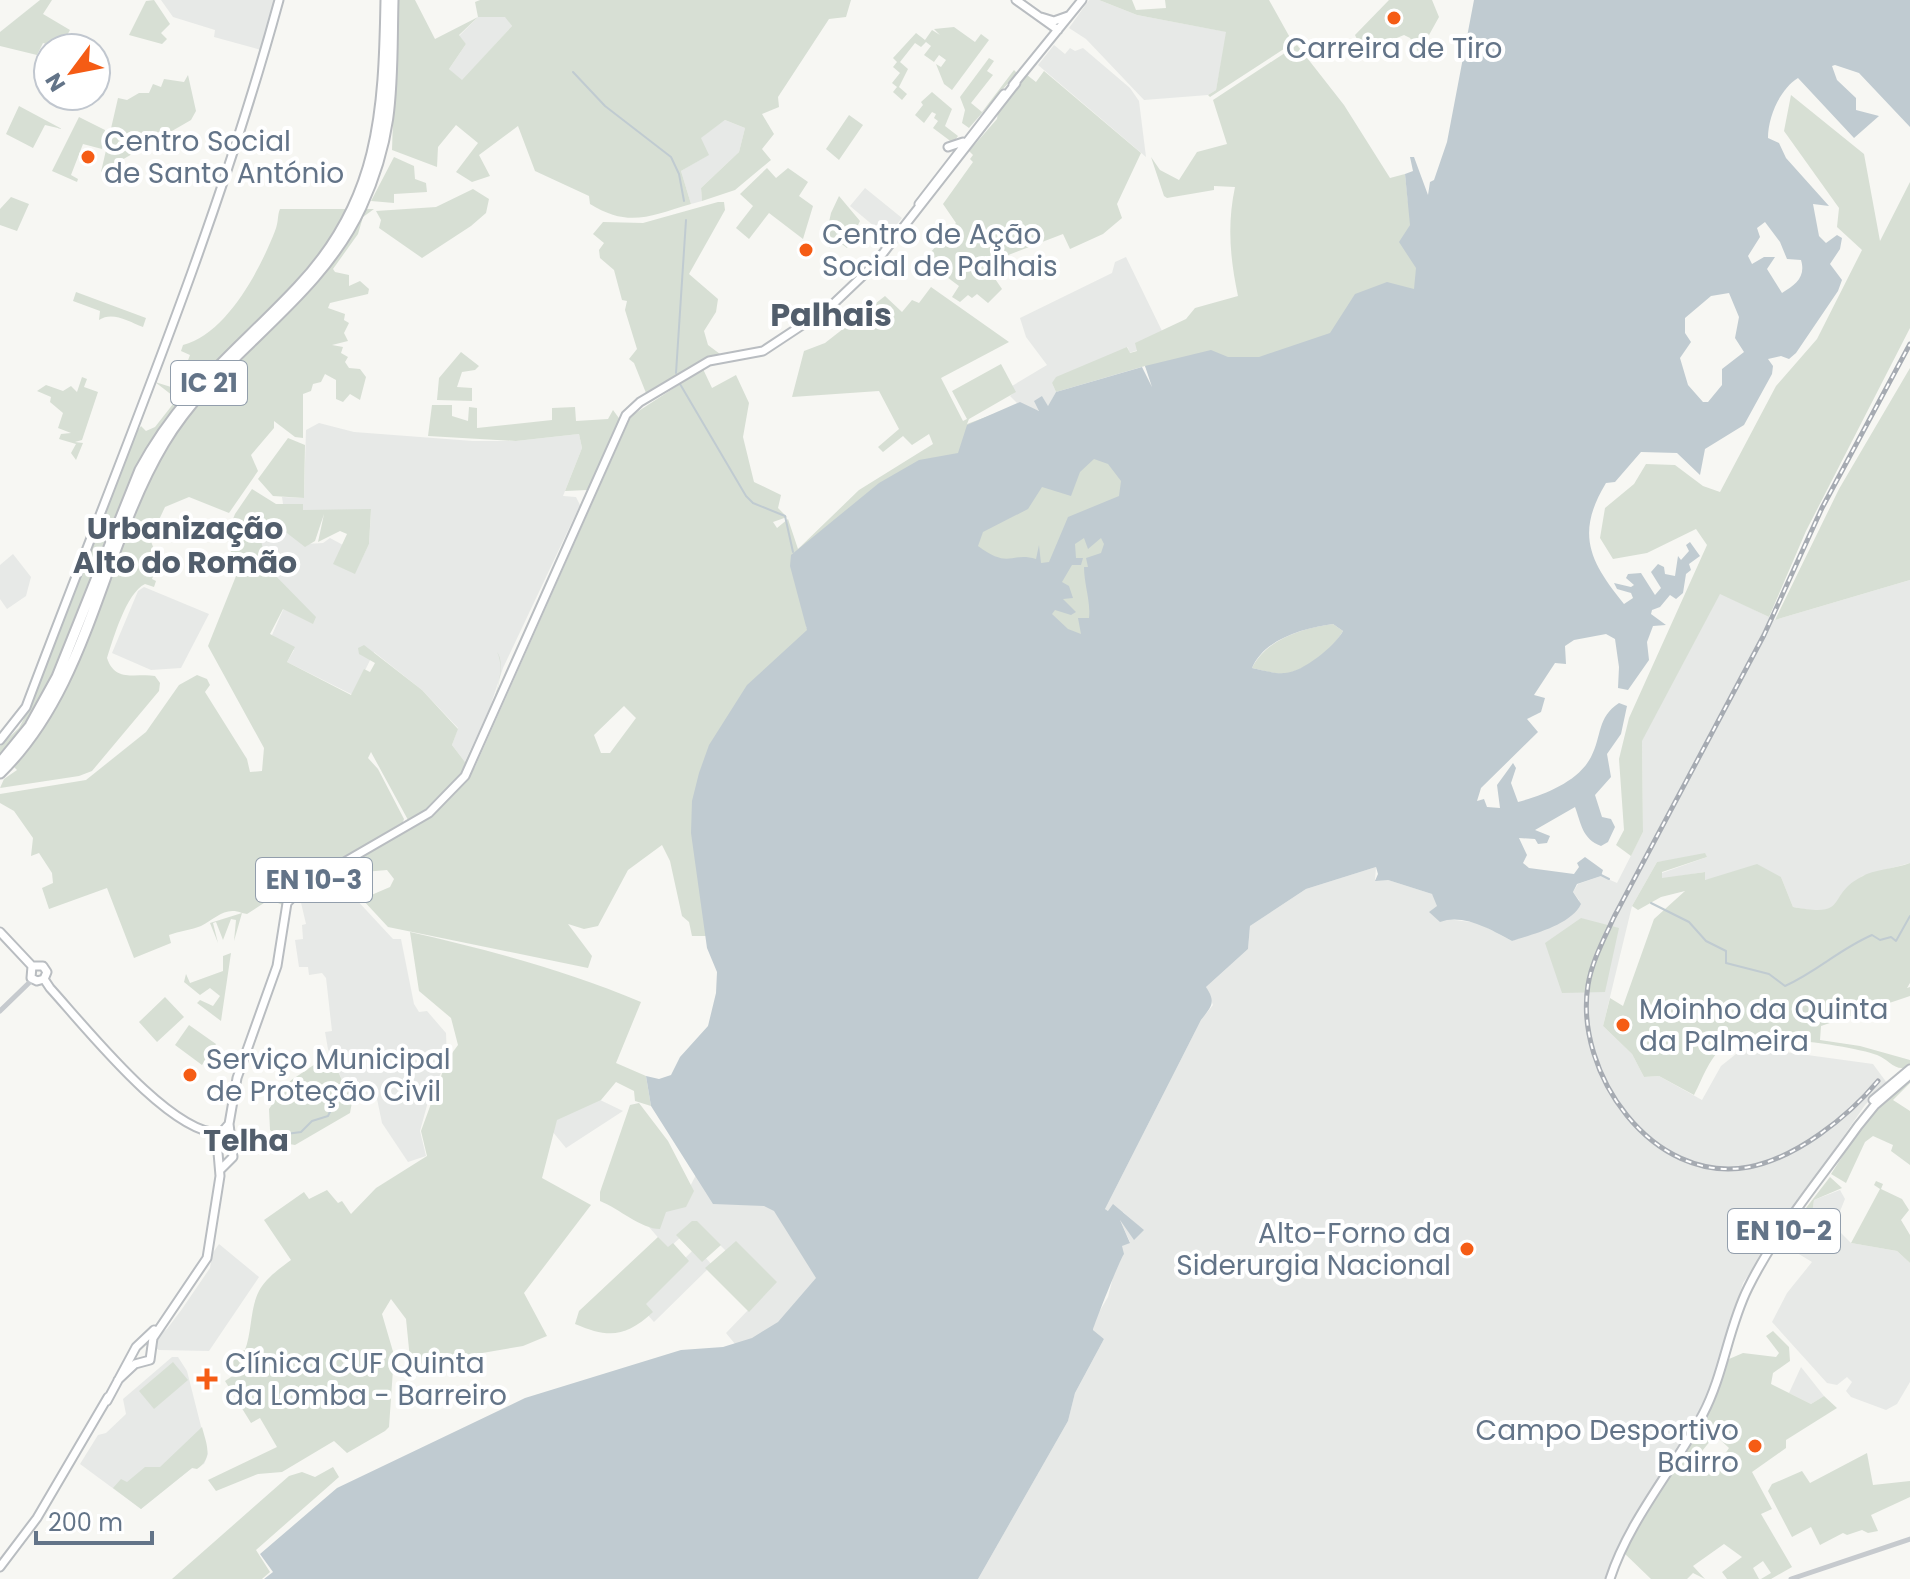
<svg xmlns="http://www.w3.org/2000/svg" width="1910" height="1579" font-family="Poppins,sans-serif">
	<rect width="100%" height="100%" fill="#f7f7f3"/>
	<path fill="#e7e9e7" d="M161 0H275L261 50 214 37 215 30 173 17Z
		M1089 0H1099L1137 15 1227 32 1216 90 1208 95 1144 100 1086 39 1069 28Z
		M478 17H506L512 26 462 81 449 69 466 44 459 36Z
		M1054 45 1065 54 1070 48 1075 51 1083 48 1130 88 1139 101 1146 157 1038 65Z
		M725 120 745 128 739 152 701 188 702 201 691 204 681 171 708 155 700 138Z
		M865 188 902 218 887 237 850 206Z
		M1126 257 1162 331 1138 350 1129 353 1128 347 1052 383 1056 392 1048 407 1042 396 1040 411 1018 404 1010 396 1015 392 1012 386 1047 365 1026 337 1020 318 1112 273 1115 262Z
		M319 423 354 432 473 441H516L579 434 582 448 563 496 576 497 580 505 503 668 490 707 465 762 452 745 458 728 422 690 374 652 353 695 287 662 294 650 272 635 290 594 267 567 259 540 273 522 306 544 323 543 330 538 343 545 334 564 355 573 369 544 371 510H303L302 504H283L282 497 304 498 306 430Z
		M13 554 31 577 26 596 7 609 0 599V565Z
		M1910 580V863L1862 876 1836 907 1819 912 1793 907 1781 877 1704 880V872L1662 879V873L1707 857 1657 862 1632 906 1603 1026 1632 1054 1644 1077 1659 1076 1702 1100 1721 1066 1741 1050 1757 1048 1873 1064 1887 1083 1865 1105 1743 1283 1709 1394 1611 1564 1606 1579H978L1068 1421 1075 1393 1104 1339 1093 1330 1095 1319 1108 1297 1121 1246 1130 1242 1120 1220 1143 1230 1123 1212 1120 1218 1105 1209 1201 1020 1213 1005 1206 987 1248 949 1250 926 1306 889 1376 867 1375 880H1388L1432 894 1447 919 1478 923 1512 941 1569 917 1579 900 1573 892 1578 884 1601 876 1617 883 1643 832 1642 740 1720 593 1775 620Z
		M144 587 209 614 181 668 151 670 112 653 138 591Z
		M326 878 354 897 393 939H401L414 1004 419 1012 427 1011 446 1033 447 1060 429 1098 420 1131 426 1156 408 1162 382 1123 376 1094 352 1102 328 1049 325 1032 332 1031 326 978 322 973 309 975 308 967H299L295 940 303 939 302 925 306 924 299 894Z
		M598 1099 623 1111 566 1148 552 1131 556 1116Z
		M698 1171 777 1205 821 1279 782 1322 752 1339 735 1344 726 1333 774 1283 726 1251 697 1222 668 1249 649 1227 658 1213 680 1206Z
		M1840 1190 1845 1199 1834 1226 1851 1243 1897 1251 1910 1263V1382L1897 1404 1886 1410 1851 1397 1846 1391 1852 1382 1847 1377 1837 1385 1827 1383 1772 1322 1787 1293 1812 1262 1779 1242 1789 1230 1808 1241 1814 1200Z
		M219 1244 259 1277 209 1351 159 1350 154 1347 156 1337 167 1329 182 1309 210 1268 212 1254Z
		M696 1247 712 1265 654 1322 639 1305Z
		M172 1357H178L187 1371 208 1454 204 1464 192 1468 141 1509 80 1464 98 1435 106 1433 126 1414 123 1399Z
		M1801 1367 1824 1396 1811 1404 1789 1393Z"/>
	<path fill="#d7dfd4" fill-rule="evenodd" d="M40 0H52L43 14 70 30 60 48 43 43 37 55 0 46V32Z
		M154 0 170 24 161 33 167 39 162 44 129 35 146 1Z
		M397 0H415L435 39 478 17 475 2 480 0H851L846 17 829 19 778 97 779 107 762 114 774 134 762 149 771 160 735 190 702 201 701 188 739 152 745 128 725 120 701 138 709 155 681 171 691 204C650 216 629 228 590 204L589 196 535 171 518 126 479 155 490 176 472 182 456 172 478 143 456 125 438 147 437 167 392 150ZM478 17H505L512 26 462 80 449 69 466 44 459 35Z
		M1099 0H1132L1136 10 1166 8 1165 0H1269L1293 43 1210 97 1208 95 1216 90 1226 32 1137 15Z
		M1389 0H1432L1439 17 1419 53 1410 38 1404 35 1363 52 1355 35Z
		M954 27 975 42 981 34 989 40 952 90 944 84 936 64 941 67 946 60 939 55 934 62 924 55 931 46 926 42 921 47 915 43 900 62 908 69 899 87 907 94 902 100 893 92 897 87 892 83 900 73 893 67 897 62 893 58 916 33 925 40 932 30 940 35 934 29Z
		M1297 45 1344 105 1390 178 1405 174 1408 202 1416 205 1408 232 1526 344 1128 668 932 547 1165 405 1145 366 1056 392 1052 383 1056 377 1127 347 1130 353 1137 351 1135 343 1186 319 1195 308 1238 296C1230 258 1227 225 1235 187L1214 186V190L1167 198 1164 196 1151 157 1160 170 1179 180 1197 152 1227 144 1213 100Z
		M989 58 994 61 987 71 993 75 971 103 982 112 1014 70 1017 73 969 128 962 123 965 110 960 97Z
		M1044 71 1141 153 1117 204 1122 218 1103 234 1070 249 1063 234 985 264 1002 289 988 303 977 294 972 298 968 295 960 302 952 297 959 286 924 260 956 223 943 204 973 162 970 159 973 155 969 151 997 119 998 112 1027 75 1036 82Z
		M188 75 196 111 191 120 101 172 118 98 127 100 139 93H149L153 84 161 87 164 79 184 82Z
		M932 92 952 109 945 126 958 136 953 143 933 128 938 121 934 118 936 114 932 112 924 123 915 115 923 105 921 102Z
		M1791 95 1864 154 1880 241 1910 182V328L1806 531 1769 617 1720 594 1642 741 1643 832 1631 856 1616 845 1624 830 1619 759 1629 718 1707 545 1696 529 1647 553 1613 559 1600 538 1605 508 1634 484 1646 464 1675 465 1703 486 1720 492 1776 386 1817 339 1862 250 1837 227 1839 208 1784 131Z
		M19 106 62 129 45 125 33 148 6 134Z
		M849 115 863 125 839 160 826 149Z
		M79 117 105 130 102 149 83 144 71 175 78 179 77 182 52 171Z
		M394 157 414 166 415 179 426 183 427 192 394 194V203L371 201Z
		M767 168 776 178 788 168 808 182 799 196 813 206 803 239 769 213 749 239 736 228 753 206 740 194Z
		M473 189 489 199 486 213 471 226 422 258 379 228 381 220 376 211 436 207Z
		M839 196 860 221 847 248 835 239 830 248 824 244 831 213Z
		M11 197 29 204 17 231 0 225V209Z
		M718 202H724L725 210 689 274 718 299 716 312 704 331 708 345 720 354 646 393 634 363 629 359 637 349 625 310 627 301 622 300 614 270 600 258 599 250 604 243 593 234 603 222 643 223Z
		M280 209H349L318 260 200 378 155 435 124 495 51 682 29 720 0 756V746L19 728 30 707 132 439 141 426 146 431 155 427 177 399 155 382 171 387 175 377 181 379 190 355 181 351 183 345C226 334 259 272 275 231 279 221 277 216 280 209Z
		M365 209H374L363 217 358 234 333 269 335 272 349 275V286L360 281 369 289 368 294 330 303 328 308 345 314 344 320 349 323 344 333 348 341 332 345 343 347 341 353 348 357 345 362 349 368 360 369 366 377 360 400 350 394 343 402 336 399V380L325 374 321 382 313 384 311 391 303 394V438L295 437 274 421V428L251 455 258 471 229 513 189 497 165 507 150 539 159 562 152 579 156 581 154 587 145 584C126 593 113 640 107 658 115 683 137 673 155 676L160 683 159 691 92 771 79 776 0 788 4 779 17 770 13 766 5 773 29 745 101 595 153 466 192 408 324 275Z
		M931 287 1009 342 941 378 963 421 967 419 952 391 1001 364 1016 392 969 419 967 424 1018 405 806 623V628L812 623 743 1136 817 1278 775 1210 672 1076C695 1048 727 1012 719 971 717 960 710 947 706 936H692L689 922 682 916 670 861 662 845 628 870 598 926 584 929 568 924 592 956 588 968 388 927 362 899 390 887 394 879 387 870 364 872 350 865C401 829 440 823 475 767L631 416 703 369 712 388 736 375 749 403 743 437 754 482 781 495 778 508 787 517 773 522 777 528 788 519 798 549 859 490 933 444 929 434 912 445 903 436 883 452 878 447 899 429 879 391 792 397 804 351 825 343 885 296 902 312 912 300 919 303ZM624 706 636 718 610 753H601L594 735Z
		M76 292 146 318 143 327C128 321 112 311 99 320L100 311 73 301Z
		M461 352 479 366 475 370 462 372 457 387 472 388V401L437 400 439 378Z
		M1910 368V580L1775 620 1839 489Z
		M82 377 87 379 84 387 98 392 82 440 75 442 83 443 76 460 71 453 76 444 59 439 61 434 71 433 58 428 63 413 50 402 51 397 37 391 46 385 63 391 71 386 77 392Z
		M432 405H452V416L468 421 469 407 477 408V428L552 420V408L575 407 576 421 608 419 613 410 621 421 587 490 565 491 582 448 579 434 516 441 428 436Z
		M288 438 305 445 304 498 273 496 258 479Z
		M252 489 276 504H303V510L371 509 369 544 355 574 333 564 347 534 340 531 318 542 324 514 315 541 305 547 274 523 260 537 268 568 316 617 313 624 283 609 270 634 295 647 287 662 351 695 364 669 370 672 375 663 359 654 358 648 364 645 422 690 458 729 452 745 465 762C478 735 511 679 497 652 513 671 474 758 460 778 448 794 427 817 408 820L371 752 368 758 378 769 404 819 402 825 299 885 282 905 270 899 247 914 242 913 234 941 236 920 231 919 223 940 216 922 213 923 218 943 210 923 242 913C225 906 215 919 201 926 192 930 179 931 169 935L171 943 134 958 107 888 49 909 42 888 53 883 52 873 39 853 31 856 33 838 14 811 0 803V794L86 780 146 732 179 685 197 675 207 679 210 685 205 692 247 759 250 772 262 771 264 748 208 646 236 576 227 534 235 514Z
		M1333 624 1343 631C1333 649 1310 667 1289 673 1279 676 1262 670 1252 668 1266 639 1303 628 1333 624Z
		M1705 853 1707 857 1662 872V878L1705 872V880L1757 864 1781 877 1793 907C1851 918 1825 896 1861 877 1874 869 1895 869 1910 863V983L1907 988 1910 987V996L1821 1026 1820 1040 1860 1046 1910 1060V1066C1895 1073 1890 1060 1877 1055 1853 1046 1746 1030 1727 1044 1710 1055 1703 1078 1694 1095L1659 1076 1644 1077 1632 1054 1603 1026 1610 998 1623 1006 1654 919 1685 891 1661 897 1638 910 1632 906 1657 862Z
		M1581 918 1619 928 1605 992 1562 993 1545 943Z
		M410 932C489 950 565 970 641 1002L616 1063 646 1076 651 1106 635 1101 634 1091 616 1082 601 1100 557 1120 542 1178 591 1205 524 1293 547 1336 523 1346 418 1364 410 1359 406 1319 391 1299 382 1314 394 1355 389 1427 385 1431 347 1453 334 1441 282 1472 258 1474 216 1491 208 1480 277 1447 260 1418 251 1423 225 1381 234 1375 233 1355 245 1350C252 1332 250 1308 259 1291 265 1279 280 1268 291 1260L264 1220 304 1192 309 1199 327 1190 338 1203 342 1201 351 1214 376 1188 427 1156 421 1131 447 1060 458 1045 451 1018 419 991Z
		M231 953 221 1021 197 1003 200 1000 213 1006 220 996 210 988 200 995 184 982 186 974 190 983 223 971V956Z
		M165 997 184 1017 157 1042 139 1022Z
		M189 1025 216 1044 202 1065 175 1045Z
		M330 1054 352 1102 350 1113 295 1145 284 1143 270 1130 269 1109 282 1090 286 1092 290 1081Z
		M1910 1077V1083L1893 1100 1910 1111V1165L1891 1151 1893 1145 1873 1136 1865 1142 1846 1183 1831 1174 1873 1109Z
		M639 1103 668 1141 694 1191 686 1207 666 1212 660 1229C641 1229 620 1209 600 1201V1192L630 1105Z
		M1830 1177 1842 1188 1814 1200 1808 1241 1789 1230Z
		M1876 1181 1883 1184 1881 1189 1902 1199 1909 1210 1901 1220 1910 1235V1263L1897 1251 1851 1243 1880 1189 1874 1185Z
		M692 1221H697L721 1245 702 1262 676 1235Z
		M658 1237 668 1247 673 1243 689 1261 646 1304 653 1312C625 1338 608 1338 575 1324L579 1311Z
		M736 1241 777 1282 749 1312 705 1268Z
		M1773 1331 1789 1347 1790 1361 1773 1373 1771 1384 1811 1404 1824 1396 1837 1408 1786 1440V1448L1752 1472 1772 1509 1761 1514 1792 1567 1771 1579H1761L1771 1573 1763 1561 1753 1568 1759 1579H1727L1722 1572 1742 1557 1724 1544 1693 1566 1705 1579 1693 1573 1687 1579H1651L1624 1553 1625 1550 1696 1432 1729 1359 1743 1353 1776 1357 1779 1353 1766 1336ZM1715 1435 1729 1448 1714 1470 1697 1475 1690 1466Z
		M173 1362 188 1380 154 1409 139 1391Z
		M202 1427C206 1443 214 1458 197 1469L192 1468 141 1509 113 1488 121 1479 127 1482 145 1467H160Z
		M1867 1453 1873 1485 1910 1481V1497L1871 1515 1878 1531 1868 1533 1862 1530 1847 1535 1843 1533 1820 1545 1811 1527 1792 1537 1768 1491 1772 1484 1802 1471 1810 1483Z
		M333 1467 339 1477 256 1550 270 1572 262 1579H172L289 1476 302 1472 315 1477Z"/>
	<path fill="#c0cbd1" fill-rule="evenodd" d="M1474 0H1910V127L1859 73 1835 65 1832 66 1837 80 1856 98V110L1879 116 1854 138 1798 78C1780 89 1768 117 1768 138L1779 143 1786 158 1829 206 1813 204 1819 236 1826 243 1837 235 1842 238 1840 249 1830 264 1842 280 1838 291 1796 353 1789 359 1781 356 1768 359 1773 366 1772 374 1744 425 1705 449 1700 475 1677 453 1641 452 1615 482 1606 483C1575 534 1590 562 1624 604L1633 598 1631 593 1617 589 1614 583 1631 587 1634 585 1626 578 1628 574 1641 573 1655 595 1661 588 1651 572 1658 564 1664 567 1665 574 1675 576 1678 556 1681 560 1689 551 1686 545 1690 542 1700 556 1689 564 1691 570 1686 574 1683 593 1676 599 1670 595 1660 607 1652 610 1651 614 1666 625 1653 626 1647 642 1649 660 1628 690 1618 688 1619 667 1615 639 1606 634 1574 640 1565 646 1566 664 1555 663 1534 695 1545 698 1541 712 1527 719 1538 732 1481 788 1477 801 1484 799 1487 807 1500 808 1497 785 1513 763 1516 768 1511 783 1518 802C1544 795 1578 782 1591 757 1602 736 1597 717 1619 703L1627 706 1621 734 1607 754 1611 777 1595 795 1602 817 1611 819 1615 827 1608 842 1601 846C1582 839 1581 823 1575 807L1535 830 1550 836 1547 843 1538 844 1535 839 1519 838 1527 855 1523 863 1529 868 1574 874 1579 867 1577 863 1585 857 1603 870 1601 876 1577 884 1573 892 1581 904C1571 925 1533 934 1512 941 1492 930 1463 913 1440 922L1429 912 1437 906 1432 894 1388 880 1375 881 1378 874 1376 867 1306 889 1250 926 1248 949 1206 987C1216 1002 1212 1006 1201 1020L1105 1209 1108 1211 1113 1204 1144 1230 1134 1240 1120 1220 1130 1243 1122 1246 1124 1254C1121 1257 1094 1324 1093 1330L1104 1339 1075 1393 1068 1421 978 1579H264L273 1572 260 1554 337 1488 525 1398 681 1350 723 1347 752 1338 778 1322 816 1278 774 1211 764 1206 713 1204 651 1106 646 1076 659 1079 671 1075 680 1057 708 1026 716 993 717 972 707 948 691 833 692 801 699 773 709 745 747 685 807 630 790 566 791 555 879 483 919 460 958 453 967 425 1020 402 1039 411 1034 401 1042 396 1048 406 1056 392 1142 367 1152 387 1145 366 1211 350 1228 357H1259L1330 333 1355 294 1387 282 1414 289 1416 268 1399 242 1410 225 1405 174 1413 171 1410 157H1414L1428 195 1430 182 1434 180 1447 142ZM1765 222 1780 242 1787 259 1801 260C1806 277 1796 284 1782 293L1767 269 1775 257H1764L1752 264 1748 256 1760 237 1757 228ZM1729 293 1739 317 1735 338 1744 352 1722 369V385L1708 402H1703L1688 385 1680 358 1691 342 1685 333V318L1711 296ZM1094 459 1108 464 1121 481 1119 496 1068 517 1049 562 1041 563 1039 545 1036 559C1011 551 1010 570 978 546L983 532 1028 509 1042 487 1071 496 1080 472ZM1084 538 1088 549 1101 538 1104 544 1101 553 1086 558 1088 567H1084C1084 584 1091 602 1089 618H1078L1081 634 1068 629 1052 614 1055 610 1071 615 1076 612 1063 599 1073 598 1069 586 1062 582 1072 565H1081L1083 558H1076L1075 544ZM1333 624 1343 631C1335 646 1303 672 1285 673 1275 674 1262 670 1252 668 1264 639 1304 628 1333 624Z"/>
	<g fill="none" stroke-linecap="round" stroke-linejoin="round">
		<path stroke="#c0cbd1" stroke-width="2" d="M573 72 605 106 671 157 679 174 684 201
			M676 373 686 220
			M680 384 746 496 753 503 785 516 793 552
			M1601 875 1609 879
			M1651 903 1689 922 1706 941 1726 951V963L1769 974 1785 986C1818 971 1838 950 1872 935L1880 940 1891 937 1896 941 1910 916
			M279 1135 301 1132 312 1121 328 1116 340 1091"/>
		<defs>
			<path id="major" d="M1016 0 1058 30
				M1041 17 1054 21 1068 16
				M1013 85 1082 0
				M948 147 963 142
				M919 204 1004 94
				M0 740 26 707C114 473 213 242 279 0
				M0 932 32 966 31 978 37 981 44 979
				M32 966H43L47 972 44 979 50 988C83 1024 171 1136 221 1133L228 1125
				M1873 1100 1910 1069
				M220 1170 233 1157 229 1124 237 1078 277 966 287 903 303 886 429 813 465 776 626 415 640 402 709 361 763 351 831 306 873 266 1016 83
				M118 1380 135 1364 150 1360 153 1338 207 1258 220 1176 217 1141 206 1131
				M107 1401 136 1347 154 1330
				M0 1567 37 1518 108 1397
				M1610 1579C1629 1520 1674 1469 1703 1414 1724 1374 1728 1328 1748 1288 1776 1231 1821 1178 1858 1126L1875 1105 1910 1075"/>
			<path id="highway" d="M0 763 30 726 57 677 140 470C183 390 238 351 298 287 380 201 384 112 386 0
				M0 773C90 685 101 548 164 443 217 354 316 304 361 207 396 131 391 80 393 0"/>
		</defs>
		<use href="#major" stroke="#b9bdc1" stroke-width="11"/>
		<use href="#highway" stroke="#b8bbbf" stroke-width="13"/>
		<path stroke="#c6cace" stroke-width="5" d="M0 1011 33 979
			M1791 1579 1910 1539"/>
		<use href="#major" stroke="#fff" stroke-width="7"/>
		<use href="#highway" stroke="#fff" stroke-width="9"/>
		<defs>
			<path id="rail" d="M1878 1081C1848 1117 1796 1158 1749 1167 1652 1185 1574 1072 1588 985 1592 961 1604 939 1614 917L1764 635 1822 508 1910 344"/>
		</defs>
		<use href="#rail" stroke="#a6abb2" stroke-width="5"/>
		<use href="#rail" stroke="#fff" stroke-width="2" stroke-dasharray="6" stroke-linecap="butt"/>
	</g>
	<g fill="#f55c15" stroke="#fff" stroke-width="3">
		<circle cx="1394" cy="18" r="8"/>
		<circle cx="88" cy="157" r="8"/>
		<circle cx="806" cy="250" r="8"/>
		<circle cx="1623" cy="1025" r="8"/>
		<circle cx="190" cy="1075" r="8"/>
		<circle cx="1467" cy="1249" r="8"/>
		<path d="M203 1367h8v8h8v8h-8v8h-8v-8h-8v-8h8z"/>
		<circle cx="1755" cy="1446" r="8"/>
	</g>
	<g text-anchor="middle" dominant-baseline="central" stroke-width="8" stroke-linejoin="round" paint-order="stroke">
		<g fill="#fff" stroke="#929eac" stroke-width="2">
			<rect x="171" y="361" width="76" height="44" rx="6"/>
			<rect x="256" y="858" width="116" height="44" rx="6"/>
			<rect x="1728" y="1209" width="112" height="44" rx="6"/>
		</g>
		<g font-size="26" font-weight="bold" fill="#637488">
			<text x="209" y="383">IC 21</text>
			<text x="314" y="880">EN 10-3</text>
			<text x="1784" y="1231">EN 10-2</text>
		</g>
		<g font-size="28" fill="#637488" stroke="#fff" text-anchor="start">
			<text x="1394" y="48" text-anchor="middle">Carreira de Tiro</text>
			<text x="104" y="141">Centro Social<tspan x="104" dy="32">de Santo António</tspan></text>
			<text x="822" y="234">Centro de Ação<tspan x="822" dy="32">Social de Palhais</tspan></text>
			<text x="1639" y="1009">Moinho da Quinta<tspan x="1639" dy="32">da Palmeira</tspan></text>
			<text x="206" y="1059">Serviço Municipal<tspan x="206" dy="32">de Proteção Civil</tspan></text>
			<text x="1451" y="1233" text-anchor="end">Alto-Forno da<tspan x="1451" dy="32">Siderurgia Nacional</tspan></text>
			<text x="225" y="1363">Clínica CUF Quinta<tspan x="225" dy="32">da Lomba - Barreiro</tspan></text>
			<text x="1739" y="1430" text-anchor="end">Campo Desportivo<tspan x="1739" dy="32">Bairro</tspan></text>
		</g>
		<g font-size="30" font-weight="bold" fill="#525e6c" stroke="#fff">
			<text x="185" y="528">Urbanização<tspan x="185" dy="34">Alto do Romão</tspan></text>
			<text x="246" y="1140">Telha</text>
		</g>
		<g font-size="32" font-weight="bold" fill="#525e6c" stroke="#fff">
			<text x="831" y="314">Palhais</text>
		</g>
	</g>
	<g transform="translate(72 72) rotate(238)"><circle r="38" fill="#ffffff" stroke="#c1c7cf" stroke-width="2"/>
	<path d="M0-6L14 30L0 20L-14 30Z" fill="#f55c15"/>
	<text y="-12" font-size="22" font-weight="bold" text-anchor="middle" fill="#637488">N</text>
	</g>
	<path d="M36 1531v12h116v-12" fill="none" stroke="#637488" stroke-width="4"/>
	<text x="48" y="1531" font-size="24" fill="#637488" stroke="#ffffff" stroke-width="6" paint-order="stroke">200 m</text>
</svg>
